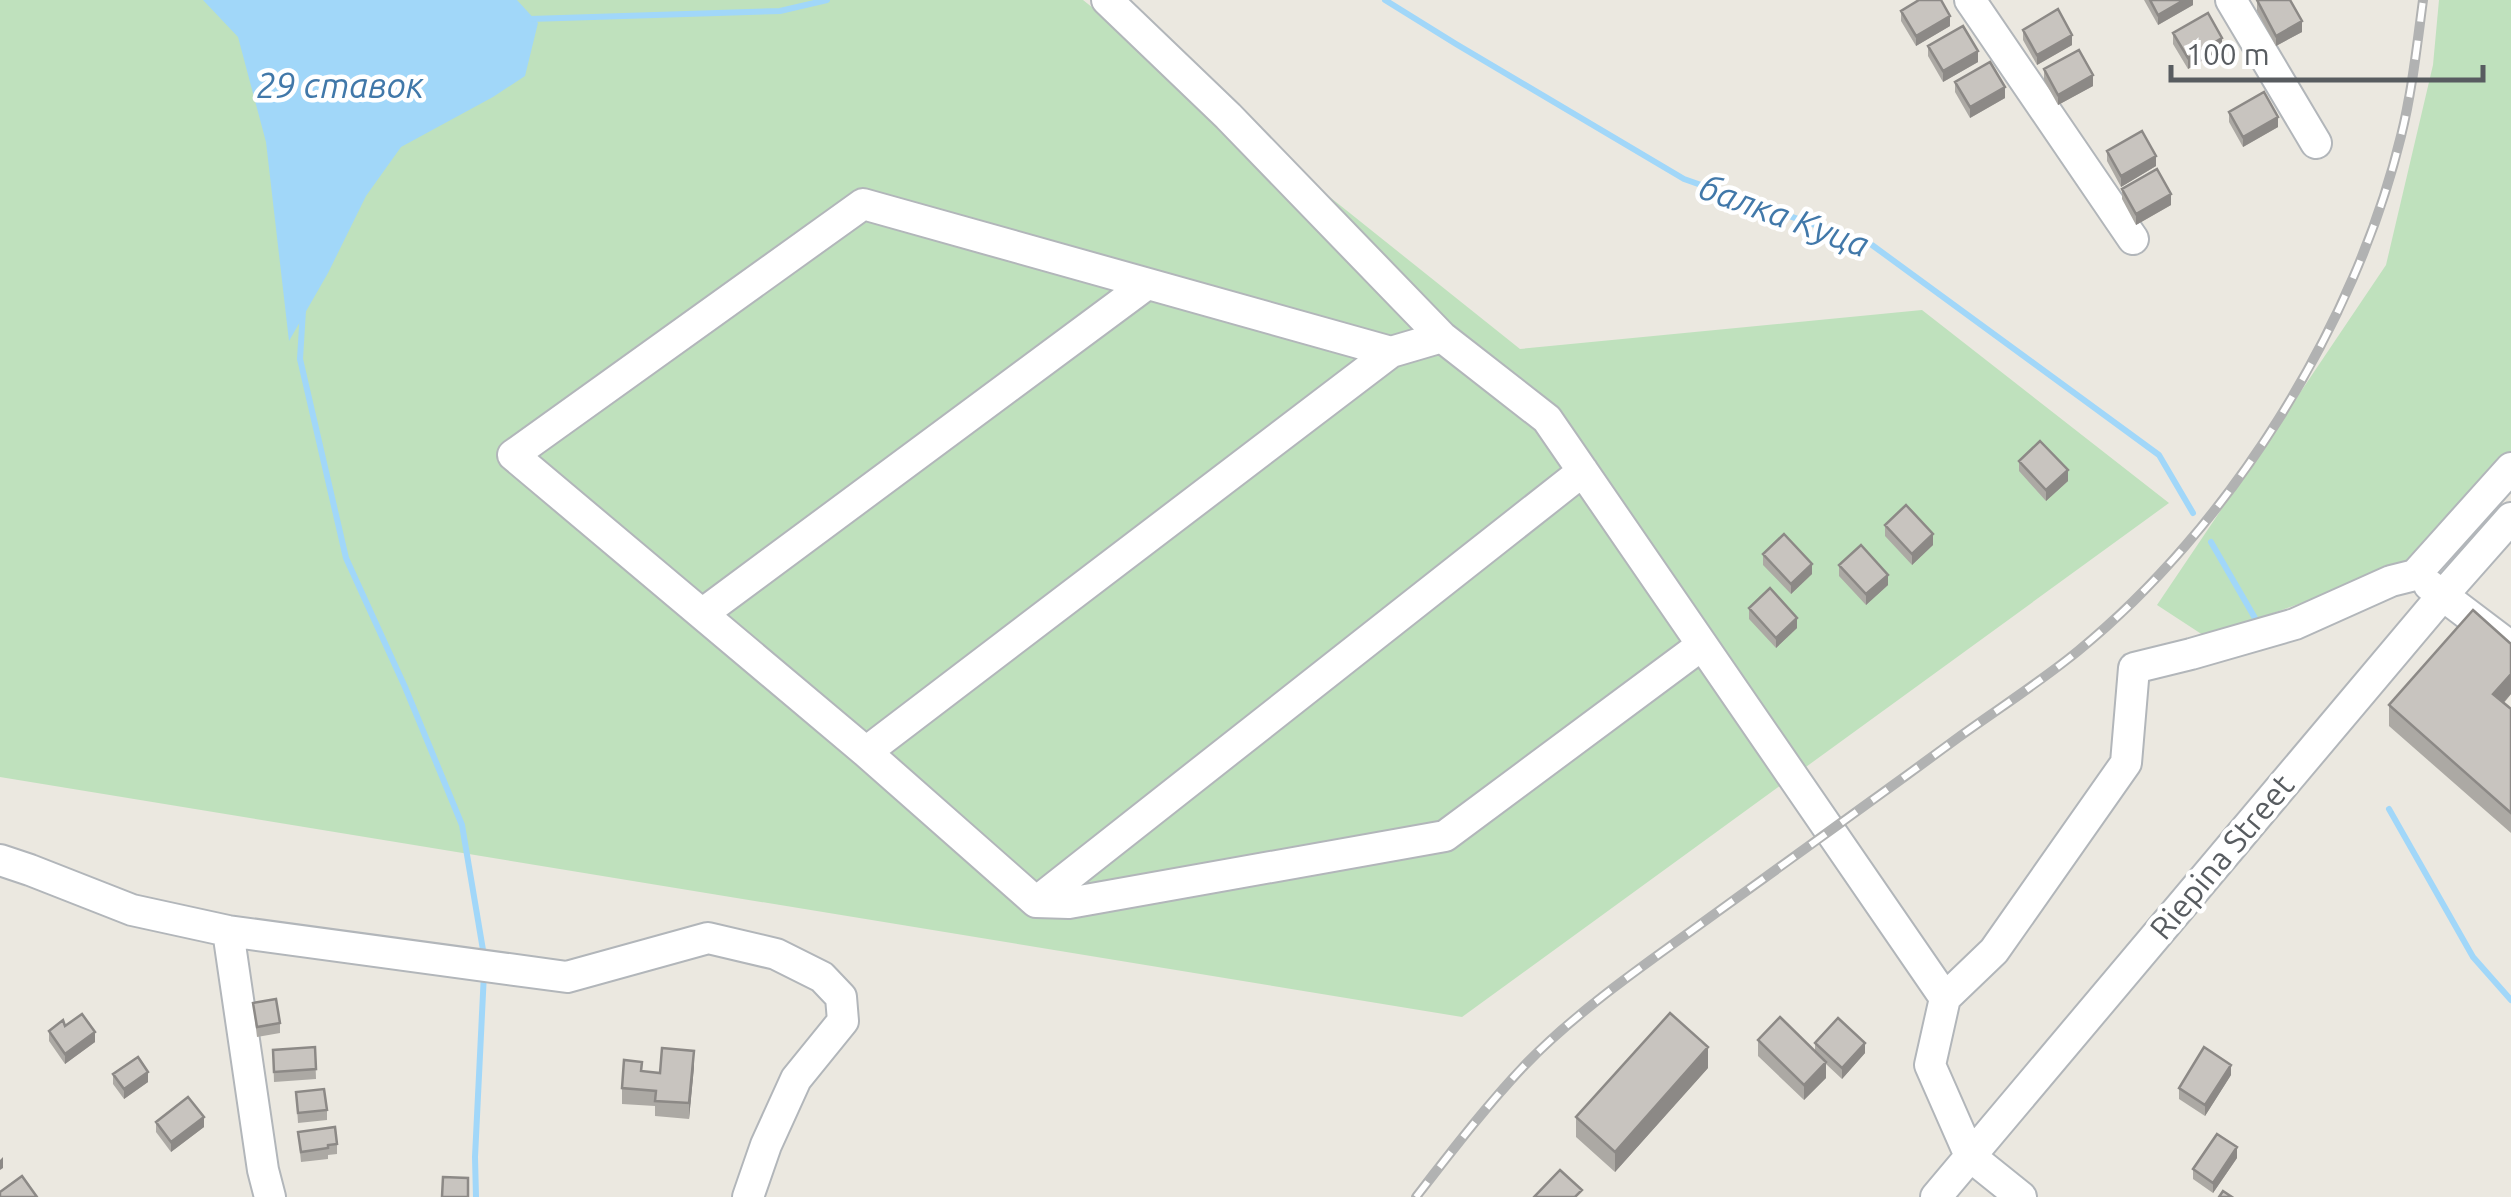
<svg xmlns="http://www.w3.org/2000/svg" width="2511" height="1197" font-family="Ubuntu,sans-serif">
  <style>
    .green { fill: #bfe1bd }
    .water { fill: #a1d7f9 }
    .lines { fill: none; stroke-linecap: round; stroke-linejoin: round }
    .stream { stroke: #a1d7f9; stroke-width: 6 }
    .minor-casing { stroke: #b2b6ba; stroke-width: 34 }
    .minor { stroke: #fff; stroke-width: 30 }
    .rail-casing { stroke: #b1b2b2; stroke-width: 10 }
    .rail { stroke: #fff; stroke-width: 6; stroke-dasharray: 19; stroke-linecap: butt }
    .wall { fill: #aca9a4 }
    .shaded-wall { fill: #8c8986 }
    .building { fill: #c8c4bf; stroke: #8c8986; stroke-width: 2.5 }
    .labels { text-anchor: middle; stroke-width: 9; stroke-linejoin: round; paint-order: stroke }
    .street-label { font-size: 32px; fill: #585c60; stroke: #fff }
    .water-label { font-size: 35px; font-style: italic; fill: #4178a9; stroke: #fff }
  </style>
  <rect width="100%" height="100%" fill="#ebe8e0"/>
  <!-- green -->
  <path class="green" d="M0 0H1083L1520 349 1922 310 2169 503 1462 1017 0 777Z
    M2439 0H2511V456L2427 558 2206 637 2157 605 2386 265 2433 65Z"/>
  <!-- water -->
  <path class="water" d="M203 0H517L538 23 525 76 493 97 401 147 366 196 328 273 289 341 266 142 238 37Z"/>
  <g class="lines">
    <!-- stream -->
    <path class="stream" d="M1385 0 1456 44 1684 179 1872 245 2159 455 2193 513
      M530 19 780 11 827 0
      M303 310 300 359 346 558 405 687 462 825 484 956
      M2211 542 2259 625
      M2389 809 2473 957 2511 1000
      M476 1197 475 1157 484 973"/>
    <defs>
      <path id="minor" d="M1107 0 1228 116 1442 337 1547 419 1945 998
        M1970 0 2133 239
        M2231 0 2316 143
        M1391 352 863 204 513 455 866 752 1391 352 1442 337
        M2429 585 2511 647
        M702 614 1147 284
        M866 752 1036 902 1069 903 1445 836 1702 645
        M0 860 30 870 132 910 228 931 567 977 708 938 776 954 822 977 841 997 843 1021 796 1079 766 1145 748 1197
        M1036 902 1583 471
        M228 931 263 1170 270 1197
        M1936 1197 2443 595 2511 518
        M2021 1197 1970 1156 1930 1065 1945 998 1994 951 2126 763 2134 668 2191 654 2295 624 2391 581 2415 575 2511 468"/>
    </defs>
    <!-- minor casing -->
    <use href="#minor" class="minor-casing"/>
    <!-- minor -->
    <use href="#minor" class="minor"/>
    <defs>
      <path id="rail" d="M1416 1197C1451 1152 1486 1106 1525 1065 1579 1009 1646 964 1709 918 1792 858 1876 798 1959 737 1998 709 2040 682 2078 651 2229 528 2355 326 2401 136 2412 92 2417 45 2423 0"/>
    </defs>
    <!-- rail casing -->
    <use href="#rail" class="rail-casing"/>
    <!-- rail -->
    <use href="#rail" class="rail"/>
  </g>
  <!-- wall -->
  <path class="wall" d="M2144 0H2193V5L2158 25Z
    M2257 0 2302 32 2276 46 2257 11Z
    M1901 11 1950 26 1916 46 1901 21Z
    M2023 30 2072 45 2037 65 2023 40Z
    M2173 33 2222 49 2188 69 2173 44Z
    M1928 46 1978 62 1943 82 1928 56Z
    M2044 69 2093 86 2058 105 2044 80Z
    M1955 82 2005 98 1970 118 1955 92Z
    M2229 112 2278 127 2243 147 2229 122Z
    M2107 151 2156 166 2121 187 2107 161Z
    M2122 189 2171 205 2136 225 2122 199Z
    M2019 461 2068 481 2046 501 2019 471Z
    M1885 525 1933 545 1912 565 1885 536Z
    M1763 554 1812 574 1791 594 1763 565Z
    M1839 565 1888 585 1866 605 1839 576Z
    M1749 608 1797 628 1776 648 1749 619Z
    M2511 644V694L2504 703 2511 709V833L2389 726V705Z
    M253 1003 280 1023V1033L257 1037Z
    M65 1026 95 1042 65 1064 49 1041V1031Z
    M1758 1040 1815 1051V1043L1865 1053 1842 1079 1826 1064V1078L1804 1100 1758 1056Z
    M315 1047 316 1079 274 1082 273 1050Z
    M694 1067 689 1119 655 1116V1106L622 1104V1088L642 1071 660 1073Z
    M1708 1068 1615 1172 1576 1137V1117Z
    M113 1074 148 1082 124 1099 113 1084Z
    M2231 1075 2205 1116 2179 1099V1088Z
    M296 1092 327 1110V1120L298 1123Z
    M156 1122 204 1127 171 1152 156 1132Z
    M298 1132 337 1144V1154L328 1155V1159L301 1162Z
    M2237 1158 2213 1193 2193 1179V1169Z"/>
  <!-- shaded-wall -->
  <path class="shaded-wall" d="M2184 0H2193V5L2158 25V15Z
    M1950 16V26L1916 46V36Z
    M2302 21V32L2276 46V36Z
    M2072 35V45L2037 65V55Z
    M2222 38V49L2188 69V58Z
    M1978 51V62L1943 82V71Z
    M2093 75V86L2058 105V95Z
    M2005 87V98L1970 118V107Z
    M2278 117V127L2243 147V137Z
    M2156 156V166L2121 187V176Z
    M2171 194V205L2136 225V214Z
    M2068 470V481L2046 501V490Z
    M1933 534V545L1912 565V554Z
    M1812 564V574L1791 594V584Z
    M1888 575V585L1866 605V594Z
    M1797 618V628L1776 648V638Z
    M2511 674V694L2493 714V694Z
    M95 1032V1042L65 1064V1054Z
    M1865 1043V1053L1842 1079V1068Z
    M1708 1047V1068L1615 1172V1152Z
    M694 1051V1067L689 1119V1103Z
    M1826 1062V1078L1804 1100V1085Z
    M2231 1065V1075L2205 1116V1105Z
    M148 1072V1082L124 1099V1089Z
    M204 1117V1127L171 1152V1142Z
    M2237 1147V1158L2213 1193V1183Z
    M3 1157V1168L0 1170V1160Z"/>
  <!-- building -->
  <path class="building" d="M1919 0H1941L1950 16 1916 36 1901 11Z
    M2150 0H2184L2158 15Z
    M2257 0H2290L2302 21 2276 36Z
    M2058 9 2072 35 2037 55 2023 30Z
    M2208 13 2222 38 2188 58 2173 33Z
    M1963 26 1978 51 1943 71 1928 46Z
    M2079 50 2093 75 2058 95 2044 69Z
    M1990 62 2005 87 1970 107 1955 82Z
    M2264 92 2278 117 2243 137 2229 112Z
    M2142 131 2156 156 2121 176 2107 151Z
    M2157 169 2171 194 2136 214 2122 189Z
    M2040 441 2068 470 2046 490 2019 461Z
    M1906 505 1933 534 1912 554 1885 525Z
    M1784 534 1812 564 1791 584 1763 554Z
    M1861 545 1888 575 1866 594 1839 565Z
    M1770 588 1797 618 1776 638 1749 608Z
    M2473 610 2511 644V674L2493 694 2511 709V813L2389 705Z
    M276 999 280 1023 257 1027 253 1003Z
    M1670 1013 1708 1047 1615 1152 1576 1117Z
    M82 1014 95 1032 65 1054 49 1031 63 1020 65 1026Z
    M1780 1017 1826 1062 1804 1085 1758 1040Z
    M1838 1018 1865 1043 1842 1068 1815 1043Z
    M315 1047 316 1069 274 1072 273 1050Z
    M2204 1047 2231 1065 2205 1105 2179 1088Z
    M662 1048 694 1051 689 1103 655 1101 656 1091 622 1088 624 1060 642 1062 641 1071 660 1073Z
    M138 1057 148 1072 124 1089 113 1074Z
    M324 1089 327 1110 298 1113 296 1092Z
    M188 1097 204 1117 171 1142 156 1122Z
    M335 1127 337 1144 328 1145V1148L301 1152 298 1132Z
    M2217 1134 2237 1147 2213 1183 2193 1169Z
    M1560 1170 1582 1190 1575 1197H1534Z
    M22 1176 37 1197H0V1192Z
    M443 1177 468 1178V1197H442Z
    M2223 1191 2232 1197H2219Z"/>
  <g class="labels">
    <!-- street labels -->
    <g class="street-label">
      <text transform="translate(2222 857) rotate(-50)" y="11">Riepina Street</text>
    </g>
    <!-- water labels -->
    <g class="water-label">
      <text x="340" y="98">29 ставок</text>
      <text transform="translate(1784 216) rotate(20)" y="12">балка Куца</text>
    </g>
  </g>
  <!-- scale -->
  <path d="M2171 65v15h312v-15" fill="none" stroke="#585c60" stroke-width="5"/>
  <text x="2186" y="65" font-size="30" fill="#585c60" stroke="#ffffff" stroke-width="8" paint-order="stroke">100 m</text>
</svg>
